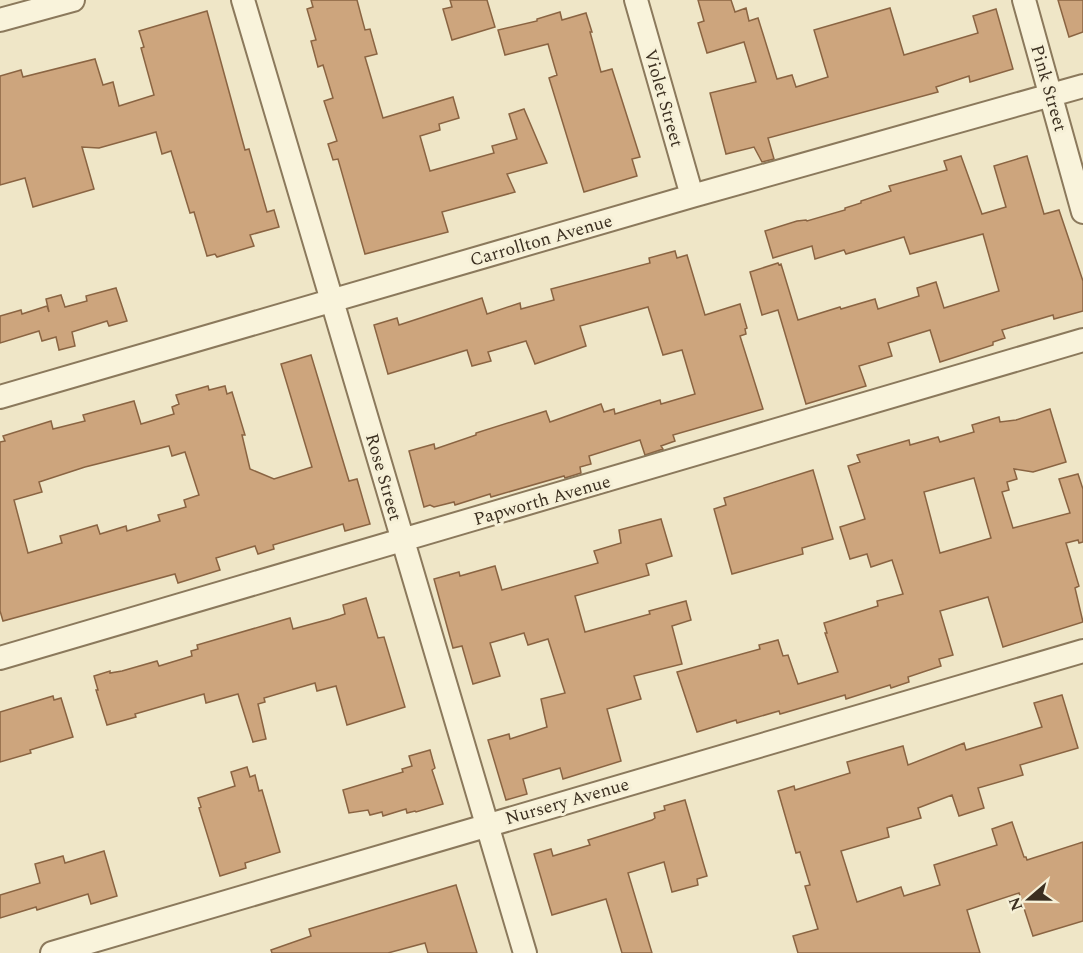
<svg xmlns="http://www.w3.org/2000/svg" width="1083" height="953" font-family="Spectral,serif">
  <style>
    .building { fill: #cda57d; stroke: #8a6442; stroke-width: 1.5; fill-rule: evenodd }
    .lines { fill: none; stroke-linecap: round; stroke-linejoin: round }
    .street-casing { stroke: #8b795c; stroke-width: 26 }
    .street { stroke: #f9f3db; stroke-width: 22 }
    .labels { text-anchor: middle; stroke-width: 6; stroke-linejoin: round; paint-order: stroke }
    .street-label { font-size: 18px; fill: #3b2f20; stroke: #f6f0d7 }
  </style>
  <rect width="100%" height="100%" fill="#efe6c7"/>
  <!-- building -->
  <path class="building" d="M311 0H357L365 30 370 29 377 54 365 57 383 118 453 97 459 118 439 124 440 130 420 136 430 171 494 153 492 146 517 139 509 114 524 109 547 163 507 174 515 192 442 212 448 232 365 254 338 159 333 160 328 144 337 141 324 101 333 98 323 65 318 67 311 41 316 40 307 9 313 7Z
    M450 0H487L495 27 452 40 443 9 452 7Z
    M698 0H731L735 12 746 8 749 21 758 18 777 79 792 75 796 87 828 77 814 30 890 8 904 55 978 33 973 16 996 9 1013 69 970 82 969 76 936 87 938 92 768 138 774 159 762 162 754 147 726 154 710 93 756 82 744 42 707 53 698 23 704 21Z
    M1058 0H1083V32L1069 37Z
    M207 11 245 150 249 149 267 212 274 210 279 227 250 235 254 246 217 257 215 254 207 256 194 212 190 213 171 151 162 154 156 132 99 148 82 147 94 189 33 207 25 178 0 185V76L21 70 23 77 95 59 103 85 113 82 119 106 154 95 141 48 144 47 139 31Z
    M560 12 562 20 586 13 592 32H590L601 72 612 69 640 157 632 159 637 176 584 192 549 78 557 75 548 44 505 55 498 30 537 21V19Z
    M961 156 982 214 1006 207 994 166 1027 156 1044 214 1059 210 1083 281V311L1054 319 1053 315 1002 330 1005 338 993 342V345L940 362 930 330 888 343 892 356 859 366 866 386 806 404 778 310 762 315 750 272 778 263 779 265 781 264 798 320 840 307 841 309 875 299 878 309 919 296 917 288 936 282 944 308 999 291 983 234 910 254 904 237 846 254 844 250 815 259 812 246 773 258 765 231 797 221 806 220 807 221 845 210V208L861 203V201L891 191 889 186 947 170 944 161Z
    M675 251 677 258 687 255 705 315 740 304 747 328 745 329 746 334 740 336 763 409 673 435 675 441 661 446 663 449 645 455 640 440 589 456 591 464 580 467 581 473 565 478 564 476 491 497 490 494 455 505 454 502 434 507 430 505 424 507 409 451 434 444 435 449 476 435V433L546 411 550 422 601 404 604 412 614 409 615 414 660 400 661 404 695 394 682 350 663 355 648 307 580 326 586 346 535 364 526 341 488 352 491 361 472 366 467 350 388 374 374 325 397 318 399 325 482 298 487 314 520 303 521 309 554 300 551 289 650 263 649 258Z
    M116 288 127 321 109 326 107 321 72 332 75 346 59 350 56 337 42 341 39 331 0 343V316L21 310 22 314 47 306 49 312 46 299 61 295 65 307 87 301 86 296Z
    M311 355 349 481 357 479 370 524 345 531 343 524 273 545 274 549 258 554 255 546 216 558 220 570 178 583 175 574 3 621 0 611V442L5 441 3 436 51 421 53 429 85 421 83 415 134 401 141 424 174 414 172 407 179 404 176 395 208 386 209 390 225 386 227 394 232 392 245 435H242L250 469 274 479 312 467 281 364ZM169 446 172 456 185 452 199 495 184 500 186 507 158 515 160 521 127 531 126 526 100 534 97 525 60 536 62 543 28 553 14 500 42 492 39 482 85 467Z
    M1050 409 1066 462 1033 472 1014 469 1017 479 1007 482 1009 490 1002 492 1013 528 1070 513 1059 479 1078 474 1083 489V542L1079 543 1078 540 1066 543 1079 586 1075 588 1083 622 1003 647 988 597 940 611 953 655 939 659 941 666 908 677 909 682 891 688 890 685 846 699 845 695 780 714 779 711 737 723 736 720 697 732 677 672 760 649 759 645 778 640 783 656 788 655 798 684 838 672 825 633H827L824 623 878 606 877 601 903 594 892 560 871 567 867 554 850 559 840 527 865 519 848 466 860 462 857 455 909 440 910 445 938 437 940 442 974 432 972 425 999 417 1000 422 1016 420ZM974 478 991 538 940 553 924 492Z
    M813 470 833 539 802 548 803 554 732 574 714 509 726 505 724 498Z
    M661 519 672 556 646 564 649 575 575 596 585 632 650 614 649 611 686 601 691 620 672 626 682 664 634 676 641 699 607 709 621 761 563 779 560 768 523 779 527 794 506 800 488 740 509 734 510 739 547 727 541 699 565 693 548 639 528 645 524 633 490 643 500 676 473 684 462 646 453 648 434 579 459 572 460 576 495 566 502 590 598 563 594 551 621 543 619 530Z
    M366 598 378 638 384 637 405 707 347 725 336 686 317 691 315 683 264 698 265 702 258 704 266 739 253 742 238 694 206 703 204 694 135 714 136 717 107 725 96 690H98L94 676 110 671V673L122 671 157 661 159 666 192 656 191 651 198 649 197 645 290 618 293 629 330 619 345 614 343 605Z
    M1062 695 1078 748 1020 765 1023 775 978 788 984 808 959 816 952 795 918 808 921 818 887 828 889 837 841 851 857 902 901 887 904 896 940 885 934 865 997 845 992 829 1012 822 1024 857H1026L1027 860 1083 842V921L1033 936 1019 893 967 910 980 953H798L793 936 818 929 805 886 810 885 800 852 796 853 778 791 794 786 795 790 850 773 847 762 903 746 908 765 964 743 966 750 1042 727 1034 703Z
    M53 696 54 700 61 698 73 737 30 750 31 753 0 762V712Z
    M430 750 435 768 432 770 443 804 416 812 415 811 407 813 406 809 383 816 382 812 370 815 368 810 349 813 343 790 403 772 402 769 412 766 409 756Z
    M247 767 250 777 255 775 259 791 262 790 280 852 245 863 246 868 220 876 199 808 201 807 198 798 235 786 231 772Z
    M685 800 707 876 697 879 698 885 672 892 664 862 628 873 652 953H622L606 899 552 915 534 854 551 849 553 856 590 845 588 840 652 820 655 818 654 813 665 810 664 806Z
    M104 851 117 896 91 904 88 894 37 910 36 907 0 918V895L40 883 35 864 63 856 65 863Z
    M456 885 477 953H428L425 943 388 953H272L271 950 311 936 309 929Z"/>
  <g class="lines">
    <defs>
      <path id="street" d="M243 0 525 953
        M636 0 692 196
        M1024 0 1083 212
        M0 20 73 0
        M0 397 692 196 1083 86
        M0 658 1083 340
        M52 953 1083 651"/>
    </defs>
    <!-- street casing -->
    <use href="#street" class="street-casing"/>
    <!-- street -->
    <use href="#street" class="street"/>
  </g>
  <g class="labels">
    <!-- street labels -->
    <g class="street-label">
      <text transform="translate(1049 88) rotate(74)" y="6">Pink Street</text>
      <text transform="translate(664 98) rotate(74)" y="6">Violet Street</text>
      <text transform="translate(541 240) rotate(-16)" y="6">Carrollton Avenue</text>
      <text transform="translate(384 477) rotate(74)" y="6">Rose Street</text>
      <text transform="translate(542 500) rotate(-16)" y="6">Papworth Avenue</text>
      <text transform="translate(567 801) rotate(-16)" y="6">Nursery Avenue</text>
    </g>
  </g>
  <!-- north arrow -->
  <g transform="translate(1029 899) rotate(250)" stroke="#f6f0d7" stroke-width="4.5" paint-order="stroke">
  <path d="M0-4.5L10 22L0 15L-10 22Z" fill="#3b2f20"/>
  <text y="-9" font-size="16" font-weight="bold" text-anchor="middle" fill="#3b2f20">N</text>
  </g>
</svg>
